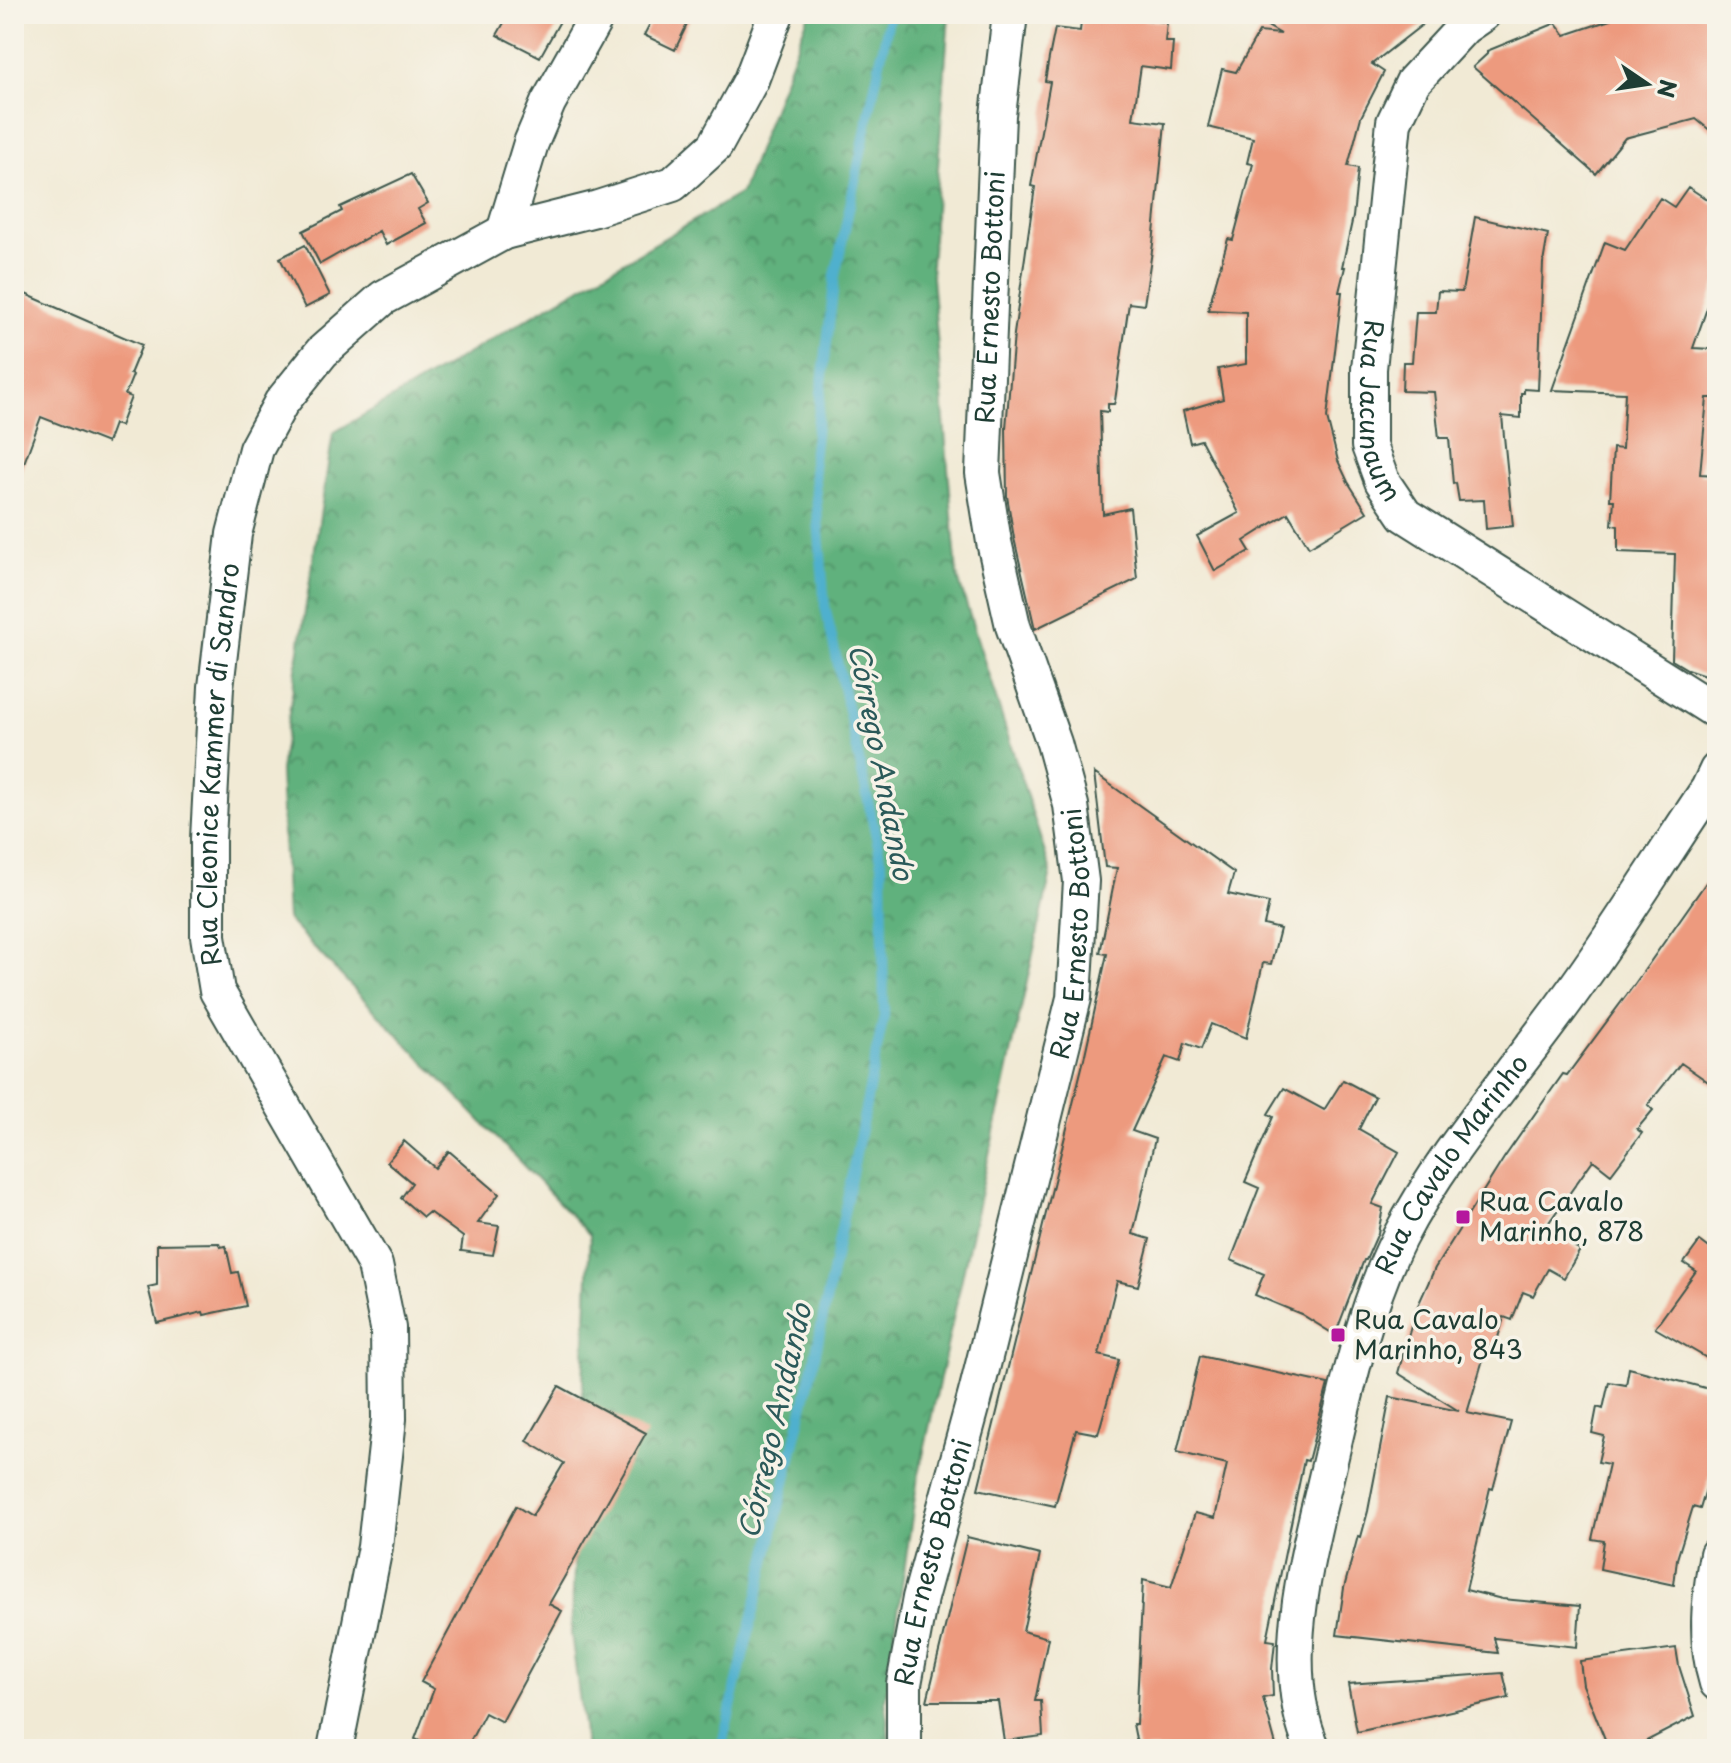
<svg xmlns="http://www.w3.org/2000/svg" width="1731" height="1763" font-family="'Playpen Sans',sans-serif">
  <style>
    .forest { fill: url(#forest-crowns); stroke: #407758; stroke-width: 2 }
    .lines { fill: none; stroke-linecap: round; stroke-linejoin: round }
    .stream { stroke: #4fb0ce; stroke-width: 10 }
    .building { fill: #ed9a7e }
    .minor-casing { stroke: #3e574c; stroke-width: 38 }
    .minor { stroke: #fff; stroke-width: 34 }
    .poi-dot { fill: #b5179e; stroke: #f7f3e8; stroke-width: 3 }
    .labels { text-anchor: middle; stroke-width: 7; stroke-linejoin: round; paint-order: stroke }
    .street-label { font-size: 26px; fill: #1f3d34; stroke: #f7f3e8 }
    .poi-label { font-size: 26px; fill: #1f3d34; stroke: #f7f3e8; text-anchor: start }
    .water-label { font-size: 28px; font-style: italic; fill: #2b5a5a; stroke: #f7f3e8 }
  </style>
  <defs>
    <pattern id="forest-crowns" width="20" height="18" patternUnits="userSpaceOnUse" patternTransform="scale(2)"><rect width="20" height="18" fill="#61b17d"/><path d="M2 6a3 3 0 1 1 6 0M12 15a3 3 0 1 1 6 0" fill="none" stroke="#4f9167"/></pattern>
  </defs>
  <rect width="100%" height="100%" fill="#f7f3e8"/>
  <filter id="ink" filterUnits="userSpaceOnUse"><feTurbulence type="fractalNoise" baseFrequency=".0125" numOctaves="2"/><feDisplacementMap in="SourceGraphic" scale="16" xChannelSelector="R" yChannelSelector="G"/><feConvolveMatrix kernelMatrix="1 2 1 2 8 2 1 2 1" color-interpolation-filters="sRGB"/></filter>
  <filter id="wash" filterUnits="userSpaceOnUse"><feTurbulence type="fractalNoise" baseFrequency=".006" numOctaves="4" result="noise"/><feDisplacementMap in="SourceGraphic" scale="32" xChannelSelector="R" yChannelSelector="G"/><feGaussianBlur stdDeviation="1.8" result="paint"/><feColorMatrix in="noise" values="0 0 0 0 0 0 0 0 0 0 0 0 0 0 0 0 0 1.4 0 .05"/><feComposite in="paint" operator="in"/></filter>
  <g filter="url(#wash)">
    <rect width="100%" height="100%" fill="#f1ead5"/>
    <!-- forest -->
    <path class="forest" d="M809 14H949L931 265 957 575 1051 872 917 1483 885 1700 890 1749H586L571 1633 590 1235 287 919 280 771 333 433 741 193Z"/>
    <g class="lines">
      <!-- stream -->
      <path class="stream" d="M724 1749 723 1740 814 1362 884 1015 882 864 825 606 813 459 835 276 890 14"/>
    </g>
    <g id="blocks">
      <!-- building -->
      <path class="building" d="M509 14H564L540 57 497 35Z
        M655 14H692L675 50 644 35Z
        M1082 14 1167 22 1165 42H1173L1171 70 1141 66 1133 119 1165 123 1153 244 1144 305 1129 303 1115 401 1114 404H1108V412L1100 411 1103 514 1130 508 1137 579 1035 629 1014 538 1007 496 1006 428 1014 334 1035 187 1031 186 1050 82 1045 81 1049 58 1055 28 1080 31Z
        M1247 14H1436L1372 64 1384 72 1361 117 1348 166 1358 168 1353 217 1342 267H1345L1339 292H1342L1327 418 1338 461 1348 482 1367 512 1309 547 1288 513 1244 541 1250 551 1215 571 1197 536 1239 513 1201 440 1190 443 1183 411 1223 399 1218 369 1246 364V312L1208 310 1228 239 1233 240 1253 164 1247 163 1253 138 1208 127 1222 69 1236 72 1259 32 1281 34Z
        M1608 14H1717V136L1696 119 1625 138 1596 174 1473 67 1487 54V51L1556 23 1565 35 1610 20Z
        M411 174 428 203 418 209 426 223 386 245 379 231 320 264 303 231 342 211 340 207Z
        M1688 187 1717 206V280L1693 348 1711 349 1712 352H1717V398H1707L1700 474 1717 475V679L1687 669 1672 660 1675 554 1618 552V526L1612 525 1614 500H1610L1613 448 1622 449 1625 393 1552 390 1605 242 1625 250 1660 198 1674 207Z
        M1475 217 1548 234 1543 263 1538 390 1524 389V393H1521V418L1502 416 1513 526 1486 529 1484 500 1459 501 1456 483 1453 484 1449 438H1439L1434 392 1402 391 1403 362H1412L1416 312H1436L1438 291 1462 292Z
        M305 245 330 295 305 308 280 258Z
        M14 289 142 345 130 374 133 375 125 395 131 397 120 426 114 424 107 443 41 417 17 482H14Z
        M1094 773 1234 873 1228 894 1269 903 1264 925 1280 929 1271 964 1263 963 1246 1038 1211 1024 1201 1049 1185 1043 1180 1062 1166 1057 1132 1131 1155 1139 1133 1234 1150 1239 1138 1286 1117 1281 1099 1355 1119 1360 1098 1434 1076 1430 1055 1506 978 1489 1084 1059 1107 954 1100 953 1117 868 1105 867Z
        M1717 867V1088L1681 1063 1648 1105 1653 1110 1637 1129 1642 1133 1611 1174 1593 1160 1545 1228 1580 1250 1564 1278 1548 1269 1533 1296 1523 1292 1512 1320 1504 1317 1495 1348 1487 1346 1467 1413 1511 1422 1493 1489 1490 1488 1466 1590 1502 1599 1580 1606 1577 1647 1494 1638 1498 1653 1337 1635 1344 1588 1358 1536 1361 1537 1368 1511 1390 1397 1459 1411 1398 1373 1415 1312 1435 1268 1504 1158 1548 1095 1563 1074 1567 1075 1634 985Z
        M1343 1080 1375 1097 1359 1129 1399 1152 1372 1204 1383 1208 1378 1233 1366 1260H1364L1335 1335 1301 1314 1255 1295 1264 1274 1231 1260 1259 1188 1245 1182 1273 1117 1268 1114 1284 1088 1324 1110Z
        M404 1141 435 1168 449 1151 499 1194 478 1223 499 1226 493 1255 461 1251 463 1237 429 1212 423 1217 401 1198 412 1183 387 1162Z
        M1700 1241 1712 1250 1717 1243V1364L1655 1328 1696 1271 1684 1263Z
        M219 1243 220 1247 226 1246 232 1273 238 1272 246 1306 204 1315 203 1312 157 1323 148 1287 157 1285V1244Z
        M1200 1356 1328 1384 1308 1461 1304 1460 1267 1640 1275 1641 1272 1669 1273 1696 1263 1698 1277 1749H1138L1133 1724H1136L1143 1580 1171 1587 1195 1513 1215 1518 1227 1464 1177 1452Z
        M1629 1368 1717 1391V1452L1700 1509 1693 1507 1677 1559 1674 1585 1600 1569 1604 1541 1592 1539 1609 1464 1598 1462 1604 1436 1592 1433 1597 1407 1603 1409 1609 1382 1626 1385Z
        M559 1386 646 1433 549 1604 562 1611 502 1722 485 1713 466 1749H437L415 1739 434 1689 421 1682 516 1506 532 1516 564 1463 527 1441Z
        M967 1537 1040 1555 1023 1631 1048 1638 1035 1701H1041L1043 1736 1004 1741 998 1701H927Z
        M1676 1648 1679 1666 1695 1716 1631 1749H1609L1583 1685 1580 1661Z
        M1503 1673 1509 1698 1357 1732 1348 1684Z"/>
    </g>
  </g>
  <g filter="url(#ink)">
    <use href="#blocks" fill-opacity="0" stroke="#3e574c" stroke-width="2"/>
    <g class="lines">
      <defs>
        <g id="minor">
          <path id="s1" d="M1483 14 1464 27 1413 82 1394 122 1369 369V446L1382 481 1405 515 1717 712"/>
          <path d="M504 232 531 143 548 103 598 14"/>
          <path d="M1717 1554C1709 1598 1704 1640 1717 1683"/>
          <path id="s2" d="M335 1749 375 1547 389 1419 388 1328 375 1265 217 991 208 936V839L216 687 234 534 256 449 281 403 322 352 383 298 504 232 595 209 673 184 715 146 751 80 776 14"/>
          <path id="s3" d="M904 1749V1684L920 1598 976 1393 1074 998 1081 881 1071 805 1054 743 1013 626 994 542 983 473 998 115 1010 14"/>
          <path id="s4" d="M1313 1749C1280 1677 1301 1585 1318 1511 1340 1423 1358 1319 1399 1238 1438 1162 1493 1098 1544 1030 1603 953 1654 869 1708 789L1717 770"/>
        </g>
      </defs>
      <!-- minor casing -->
      <use href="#minor" class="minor-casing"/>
      <!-- minor -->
      <use href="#minor" class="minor"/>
    </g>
  </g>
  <!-- markers -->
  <g class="poi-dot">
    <rect x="1455" y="1209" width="16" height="16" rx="4"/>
    <rect x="1330" y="1327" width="16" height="16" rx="4"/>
  </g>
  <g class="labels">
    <!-- street labels -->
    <g class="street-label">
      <text dy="9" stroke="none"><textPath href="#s3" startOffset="1486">Rua Ernesto Bottoni</textPath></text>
      <text dy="9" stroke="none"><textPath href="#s1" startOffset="434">Rua Jacunaum</textPath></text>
      <text dy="9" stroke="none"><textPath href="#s2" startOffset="1034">Rua Cleonice Kammer di Sandro</textPath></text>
      <text dy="9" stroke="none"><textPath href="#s3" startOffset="836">Rua Ernesto Bottoni</textPath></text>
      <text dy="9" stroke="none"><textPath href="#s4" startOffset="618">Rua Cavalo Marinho</textPath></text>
      <text dy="9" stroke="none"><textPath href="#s3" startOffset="190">Rua Ernesto Bottoni</textPath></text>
    </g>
    <!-- poi labels -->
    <g class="poi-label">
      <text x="1479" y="1211">Rua Cavalo<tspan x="1479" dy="30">Marinho, 878</tspan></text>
      <text x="1354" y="1329">Rua Cavalo<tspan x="1354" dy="30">Marinho, 843</tspan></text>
    </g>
    <!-- water labels -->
    <g class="water-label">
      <text transform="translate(881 762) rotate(79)" y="10">Córrego Andando</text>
      <text transform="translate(775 1421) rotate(-77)" y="10">Córrego Andando</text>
    </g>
  </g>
  <!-- margin -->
  <rect width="1731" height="1763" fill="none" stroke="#f7f3e8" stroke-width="48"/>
  <!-- north arrow -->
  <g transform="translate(1647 84) rotate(103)" stroke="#f7f3e8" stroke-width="6" paint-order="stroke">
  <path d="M0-6L14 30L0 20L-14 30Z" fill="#1f3d34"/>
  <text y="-12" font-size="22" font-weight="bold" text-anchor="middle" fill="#1f3d34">N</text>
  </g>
</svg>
